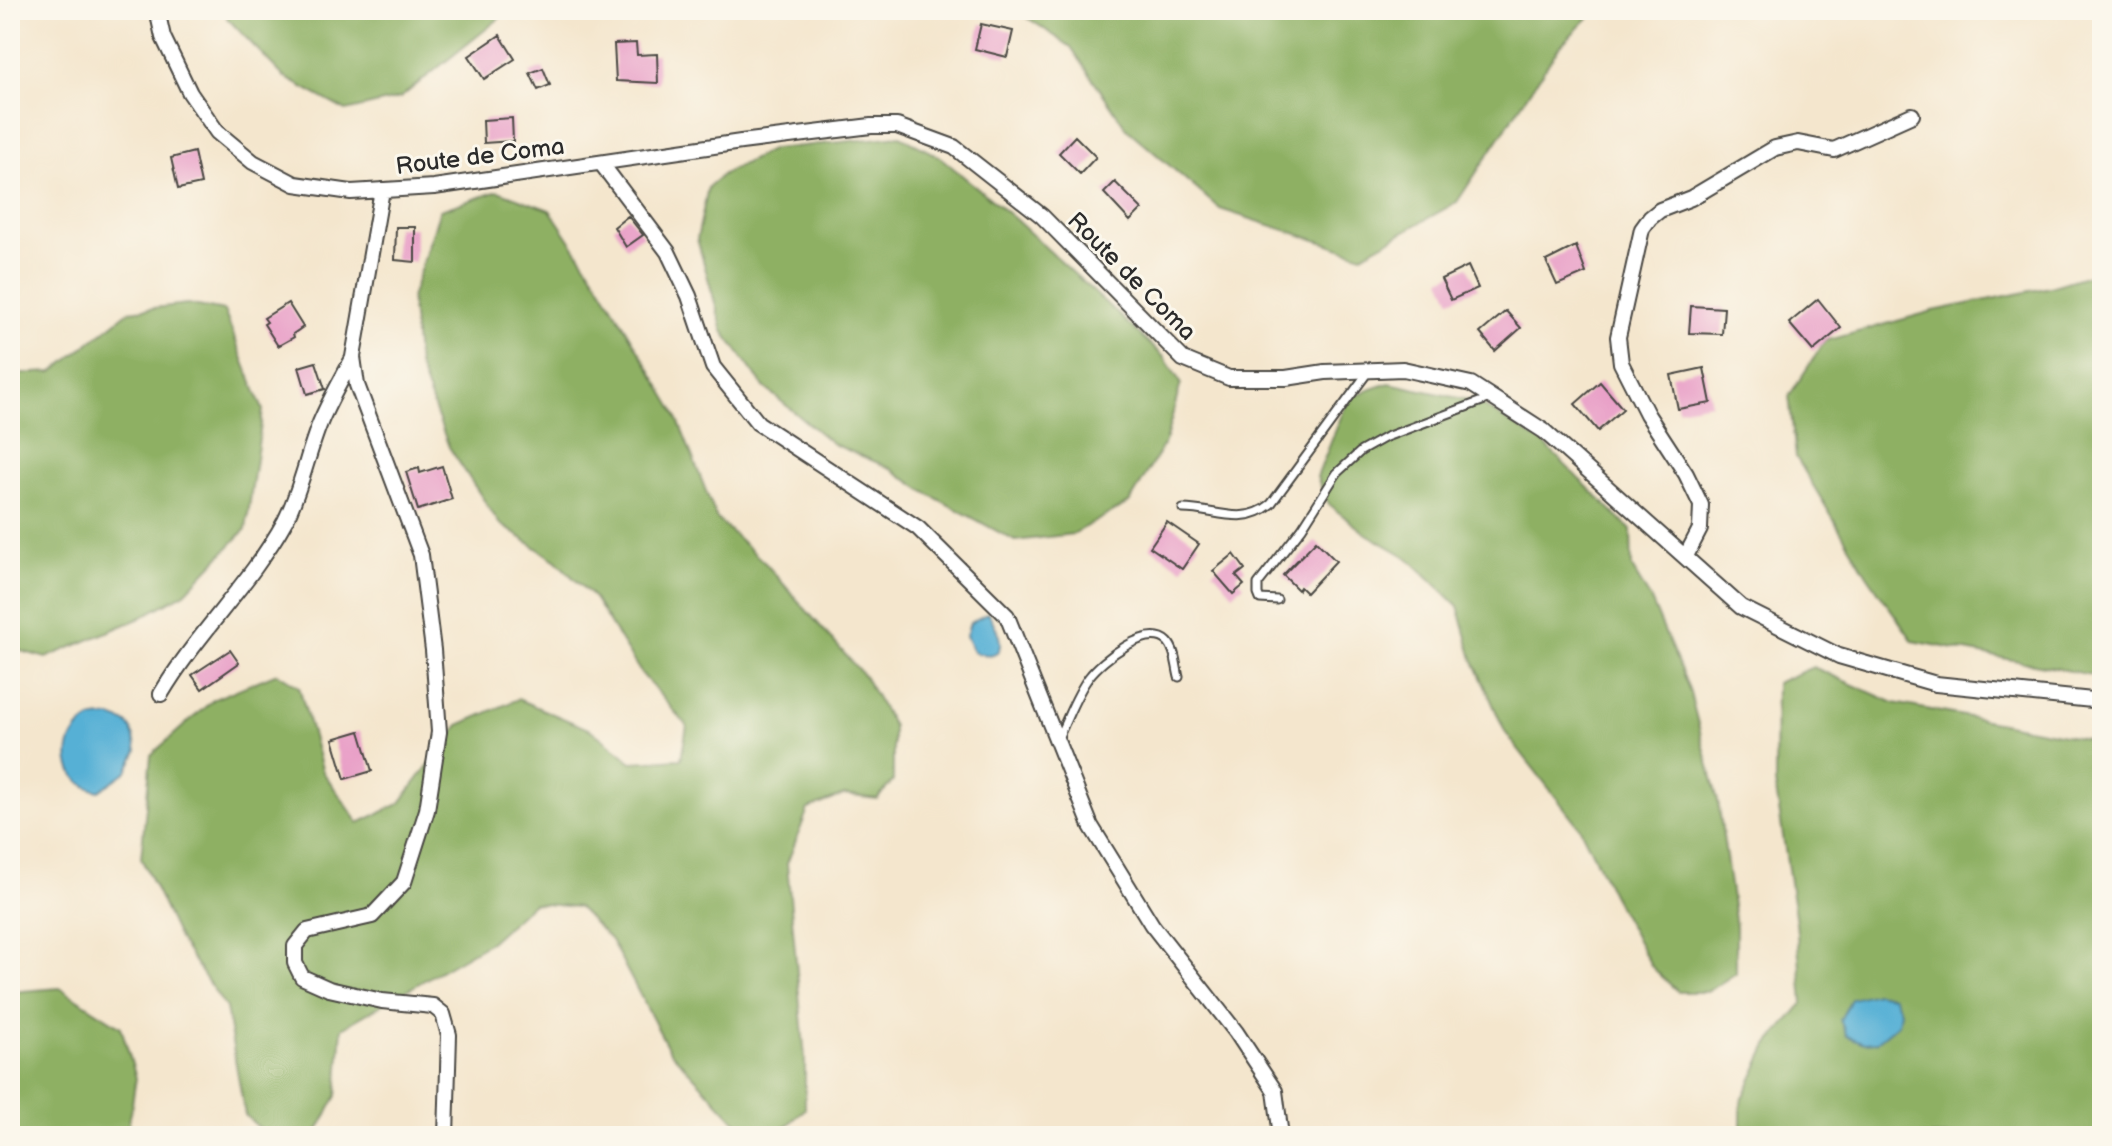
<svg xmlns="http://www.w3.org/2000/svg" width="2112" height="1146" font-family="'Balsamiq Sans',sans-serif">
  <style>
    .forest { fill: #8eb064; stroke: #5c6e48; stroke-width: 2 }
    .water { fill: #57b0d5; stroke: #416e80; stroke-width: 2 }
    .building { fill: #e9a1c8 }
    .lines { fill: none; stroke-linecap: round; stroke-linejoin: round }
    .lane-casing { stroke: #494743; stroke-width: 11 }
    .street-casing { stroke: #494743; stroke-width: 18 }
    .lane { stroke: #fff; stroke-width: 7 }
    .street { stroke: #fff; stroke-width: 14 }
    .labels { text-anchor: middle; stroke-width: 6; stroke-linejoin: round; paint-order: stroke }
    .street-label { font-size: 24px; fill: #2b2b2b; stroke: #fbf7ec }
  </style>
  <rect width="100%" height="100%" fill="#fbf7ec"/>
  <filter id="ink" filterUnits="userSpaceOnUse"><feTurbulence type="fractalNoise" baseFrequency=".0125" numOctaves="2"/><feDisplacementMap in="SourceGraphic" scale="16" xChannelSelector="R" yChannelSelector="G"/><feConvolveMatrix kernelMatrix="1 2 1 2 8 2 1 2 1" color-interpolation-filters="sRGB"/></filter>
  <filter id="wash" filterUnits="userSpaceOnUse"><feTurbulence type="fractalNoise" baseFrequency=".006" numOctaves="4" result="noise"/><feDisplacementMap in="SourceGraphic" scale="32" xChannelSelector="R" yChannelSelector="G"/><feGaussianBlur stdDeviation="1.8" result="paint"/><feColorMatrix in="noise" values="0 0 0 0 0 0 0 0 0 0 0 0 0 0 0 0 0 1.4 0 .05"/><feComposite in="paint" operator="in"/></filter>
  <g filter="url(#wash)">
    <rect width="100%" height="100%" fill="#f4e6cd"/>
    <!-- forest -->
    <path class="forest" d="M226 10H503L500 18 400 98 346 111 284 77 227 18Z
      M1016 10H1596L1559 47 1457 202 1362 255 1220 209 1127 129 1071 47Z
      M900 136 940 157 1015 219 1164 357 1181 383 1165 442 1130 502 1073 534 1015 541 925 492 890 468 833 444 764 387 723 331 697 239 708 187 723 174 773 149Z
      M498 191 550 210 598 282 674 410 717 519 766 564 864 676 893 726V781L877 799 844 795 808 809 787 864 805 1058V1109L779 1133 743 1129 669 1050 611 940 578 907 533 903 490 942 342 1028 337 1096 315 1136H268L245 1115 226 1008 180 941 141 858 151 755 214 699 277 673 299 687 323 772 359 823 399 804 459 725 518 699 591 730 632 762 681 759 687 726 641 673 594 598 556 561 499 523 449 447 418 365 411 298 440 210Z
      M2102 271V677L1913 641 1867 575 1796 457 1789 396 1825 341 1933 311 2050 287Z
      M187 304 224 311 263 410 246 529 185 593 138 619 46 658 10 648V369L14 374 53 372 129 311Z
      M1389 383 1477 402 1544 444 1631 530 1632 568 1651 600 1689 689 1718 801 1736 927V973L1707 992H1678L1652 967 1619 908 1580 828 1505 732 1473 659 1458 606 1408 558 1365 533 1328 504 1317 477 1349 397Z
      M1813 667 1894 703 2102 742V1136H1741V1102L1768 1045 1803 1003 1796 922 1775 783 1776 683Z
      M60 988 121 1027 136 1078 127 1136H10V992Z"/>
    <!-- water -->
    <path class="water" d="M988 613C1001 634 1012 664 973 652L966 636 970 623Z
      M111 717 127 723 132 730 137 751 127 771 99 791C60 783 59 736 91 719 96 717 105 717 111 717Z
      M1876 993 1893 996 1900 1011 1898 1024 1876 1042 1864 1043 1847 1036 1840 1020 1851 999Z"/>
    <g id="blocks">
      <!-- building -->
      <path class="building" d="M981 24 1013 31 1007 57 975 49Z
        M500 35 515 59 484 79 469 56Z
        M636 43 637 55 657 54 658 83 616 81 614 44Z
        M543 68 550 85 538 90 530 73Z
        M512 118 513 141 484 143 483 120Z
        M1075 136 1096 157 1080 174 1059 153Z
        M194 152 201 184 178 189 171 158Z
        M1115 182 1142 209 1130 221 1104 193Z
        M628 216 643 235 626 247 614 227Z
        M396 227H415V262L395 260Z
        M1576 246 1586 273 1557 285 1546 261Z
        M1468 266 1478 288 1451 300 1441 279Z
        M1818 299 1841 328 1813 351 1789 323Z
        M288 303 303 327 293 334 294 337 278 346 264 324 267 322 264 318Z
        M1691 306 1724 308 1722 334 1689 333Z
        M1506 311 1521 328 1495 351 1480 333Z
        M316 362 325 389 307 394 299 367Z
        M1704 368 1711 403 1678 409 1671 375Z
        M1600 382 1623 409 1598 431 1575 404Z
        M442 466 452 499 418 510 406 472 419 468 420 473Z
        M1167 522 1199 544 1182 569 1150 547Z
        M1316 541 1336 561 1306 593 1300 587 1298 590 1283 575Z
        M1234 554 1245 569 1236 576 1244 585 1233 594 1213 571Z
        M230 650 239 663 202 689 192 675Z
        M360 731 372 771 345 779 333 739Z"/>
    </g>
  </g>
  <g filter="url(#ink)">
    <use href="#blocks" fill-opacity="0" stroke="#494743" stroke-width="2"/>
    <g class="lines">
      <defs>
        <path id="lane" d="M1183 509C1215 509 1243 527 1271 504L1368 372
          M1277 600 1260 599 1258 594V584L1302 528 1337 473 1361 451 1386 437 1490 398
          M1058 738C1068 718 1076 694 1089 677 1102 660 1148 623 1168 642 1176 651 1176 666 1179 677"/>
        <path id="street" d="M157 10 163 37 190 93 217 132 253 162 295 184 351 192 434 187 741 142 871 126H897L954 147 1042 216 1183 359 1229 378H1286L1325 372 1403 369 1471 384 1544 431 1741 607 1839 656 1936 684 2102 701
          M601 163 668 252 689 296 713 367 758 423 918 528 1007 616 1091 826 1152 925 1236 1032 1275 1091 1281 1136
          M382 190 353 357 357 385 421 555 433 650 439 732 427 810 404 882 372 916 307 931 295 946V963L302 977 329 989 382 1001 433 1006 443 1014 449 1035 446 1136
          M1686 556 1700 529 1701 505 1686 474 1647 414 1621 363 1618 337 1642 229 1650 218 1660 210 1691 198 1775 148 1798 143 1834 150 1912 115
          M161 694C197 633 251 583 285 521 301 490 307 455 320 423 329 401 342 379 353 358"/>
      </defs>
      <!-- lane casing -->
      <use href="#lane" class="lane-casing"/>
      <!-- street casing -->
      <use href="#street" class="street-casing"/>
      <!-- lane -->
      <use href="#lane" class="lane"/>
      <!-- street -->
      <use href="#street" class="street"/>
    </g>
  </g>
  <g class="labels">
    <!-- street labels -->
    <g class="street-label">
      <text transform="translate(480 156) rotate(-7)" y="8">Route de Coma</text>
      <text transform="translate(1132 276) rotate(45)" y="8">Route de Coma</text>
    </g>
  </g>
  <!-- margin -->
  <rect width="2112" height="1146" fill="none" stroke="#fbf7ec" stroke-width="40"/>
</svg>
